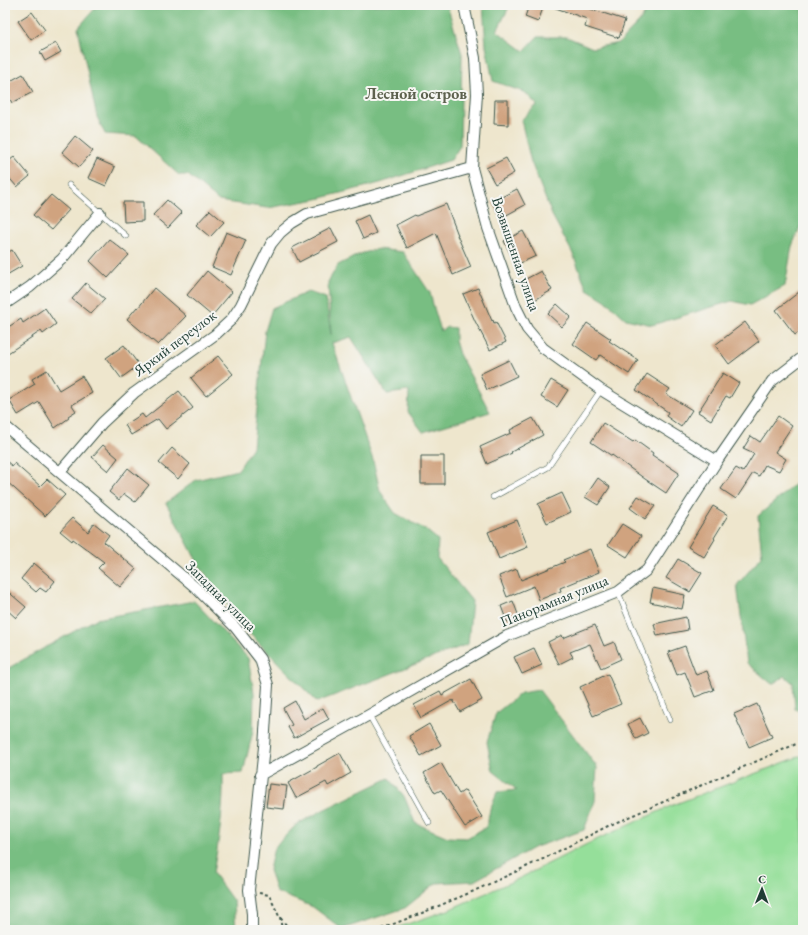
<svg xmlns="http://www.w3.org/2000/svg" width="808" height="935" font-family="'EB Garamond',serif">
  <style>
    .green { fill: #95df9a; stroke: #5a8e67 }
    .forest { fill: #78be82; stroke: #4c7e5b }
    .building { fill: #d0a37f }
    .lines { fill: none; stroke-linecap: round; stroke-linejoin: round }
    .lane-casing { stroke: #3e564b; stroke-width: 6 }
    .street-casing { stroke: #3e564b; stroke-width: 12 }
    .path { stroke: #3e564b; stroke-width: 2; stroke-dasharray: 3 3; stroke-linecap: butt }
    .lane { stroke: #fff; stroke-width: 5 }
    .street { stroke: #fff; stroke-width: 10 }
    .labels { text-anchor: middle; stroke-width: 4; stroke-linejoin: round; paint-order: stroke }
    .street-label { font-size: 15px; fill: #1f3d34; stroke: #f6f6f2 }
    .neighbourhood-label { font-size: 16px; font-weight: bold; fill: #5d614e; stroke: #f6f6f2 }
  </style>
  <rect width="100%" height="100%" fill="#f6f6f2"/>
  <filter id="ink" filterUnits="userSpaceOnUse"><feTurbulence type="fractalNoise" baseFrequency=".025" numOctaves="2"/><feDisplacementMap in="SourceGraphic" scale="8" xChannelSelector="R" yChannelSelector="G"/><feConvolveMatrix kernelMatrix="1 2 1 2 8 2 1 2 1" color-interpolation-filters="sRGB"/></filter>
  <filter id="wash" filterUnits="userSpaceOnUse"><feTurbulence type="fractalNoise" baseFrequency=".012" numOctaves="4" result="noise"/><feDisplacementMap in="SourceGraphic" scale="16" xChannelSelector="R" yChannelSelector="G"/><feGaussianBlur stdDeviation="0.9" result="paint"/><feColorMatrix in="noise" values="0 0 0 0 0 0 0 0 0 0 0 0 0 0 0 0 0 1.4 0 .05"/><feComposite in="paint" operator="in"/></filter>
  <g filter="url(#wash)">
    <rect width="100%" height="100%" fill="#eee6cd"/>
    <!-- green -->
    <path class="green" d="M801 756 803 757V930H390L448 910 520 878 587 844 673 805Z"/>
    <!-- forest -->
    <path class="forest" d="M98 5H447L462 54 460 146 451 160 380 183 317 199 268 208 219 201 188 175H179L136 136 105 134 97 117 78 28Z
      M483 5H510L497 31 524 51 537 37H567L593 48 619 43 640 21 648 8 643 5H803V220L792 246 785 286 750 305 732 301 652 325 626 319 605 300 587 289 572 252 552 215 531 162 521 120 537 105 526 93 493 81 486 46Z
      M378 249 403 252 430 293 434 308 441 331 447 327 455 328V341L459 354 490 412 423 432 408 412 409 391 387 394 351 337 332 343 373 460 380 491 395 513 426 530 438 540 437 558 472 601 468 644 317 702 246 630 199 565 166 503 196 480 238 470 253 447 265 331 272 308 308 292 326 298 331 335 328 282 338 265 360 254Z
      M803 475V713L795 709 793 683 785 676 772 684 747 663 737 585 762 556 758 516 796 483Z
      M194 601 248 658 254 693 253 731 243 773 223 774C224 808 219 840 213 873L234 902 236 930H5V670L96 619Z
      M539 690 597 767 595 801 584 830 533 848 474 881 436 883 405 908 342 929 313 907 276 892 269 870 274 848 296 825 323 810 389 778 404 796 415 823 448 837 467 838 486 827 490 810 497 792 517 790 493 771 487 742 496 713 521 693Z"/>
    <g id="blocks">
      <!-- building -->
      <path class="building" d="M529 5H544L538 22 525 17Z
        M550 5H578L625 20 619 38 585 27 587 19 550 6Z
        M32 12 45 30 31 40 18 21Z
        M56 43 61 52 45 61 40 52Z
        M23 74 33 92 12 103 5 90V84Z
        M495 100H508V125L494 124Z
        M75 136 93 151 79 167 62 152Z
        M14 157 30 176 17 187 5 173V164Z
        M506 158 514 173 495 184 486 168Z
        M97 159 115 167 106 186 88 178Z
        M517 189 525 205 501 218 492 202Z
        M51 195 69 210 51 230 33 215Z
        M167 200 182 213 168 228 153 215Z
        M123 202H143V221L124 222Z
        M446 204 458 235H457L471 267 453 275 436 233 407 248 396 225 415 215 416 216Z
        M210 210 224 222 210 237 196 225Z
        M368 215 376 233 363 239 355 221Z
        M331 228 338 242 299 262 292 248Z
        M523 231 536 256 516 265 504 241Z
        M226 232 246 240 231 275 212 267Z
        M109 239 129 255 108 278 90 261Z
        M12 250 22 266 5 276V254Z
        M207 271 232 292 212 316 187 295Z
        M541 271 552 290 533 301 522 281Z
        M86 283 105 299 91 314 72 299Z
        M154 288 186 316 158 345 127 319 137 307 138 308Z
        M478 288 492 321 493 320 494 323 496 322 506 342 490 350 475 321 463 294Z
        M799 292 803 298V329L795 335 776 310Z
        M557 304 571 317 562 327 548 314Z
        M45 308 56 324 43 334 41 331 5 355V329L21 319 23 323Z
        M745 322 759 341 729 364 715 345Z
        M587 323 611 339 609 341 638 360 629 374 600 355 596 360 573 344Z
        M124 345 139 365 121 378 106 358Z
        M218 356 233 374 206 396 191 378Z
        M509 360 517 376 487 390 480 374Z
        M47 370 59 390 82 376 92 393 72 405 76 411 68 416 69 418 55 428 39 402 18 415 9 400 35 384 32 379Z
        M723 373 739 383 730 398 726 396 711 420 698 412Z
        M647 374 670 389 666 394 692 410 681 427 666 416 668 412 636 390Z
        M551 380 568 390 557 407 541 397Z
        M179 391 193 408 166 429 158 419 131 435 125 425 142 414 145 418Z
        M778 416 792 426 775 452 786 459 779 471 765 465 759 476 753 473 736 499 721 489 736 468 743 472 754 454 743 449 751 436 760 442Z
        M533 418 543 435 511 452 512 453 487 464 480 447 511 433 510 430Z
        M603 423 633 442 635 440 653 453 652 455 679 473 666 493 645 479 612 455V456L591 442Z
        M103 445 118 458 108 471 92 457Z
        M172 448 190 464 178 479 159 463Z
        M421 456H444V484H421Z
        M5 460 12 466 14 463 40 486 47 479 65 495 45 516 5 480Z
        M128 468 149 485 135 502 124 494 119 500 109 492Z
        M598 478 610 487 598 505 585 497Z
        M562 493 571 512 547 523 538 504Z
        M638 496 655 506 645 519 630 508Z
        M713 506 728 515 714 538 715 539 704 557 688 547Z
        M72 518 88 532 94 523 109 535 104 542 136 569 120 587 98 568 104 562 73 539 72 541 60 531Z
        M517 520 528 547 499 559 488 532Z
        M622 524 641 536 627 557 608 545Z
        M590 549 599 572 560 588 561 591 539 600 534 586 507 597 499 576 517 569 521 580 565 562 563 560Z
        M678 559 702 573 690 592 666 578Z
        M34 563 55 581 46 592 40 588 36 592 21 579Z
        M653 588 685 595 682 609 650 602Z
        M5 589 26 607 16 618 5 608Z
        M513 601 519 617 507 622 501 606Z
        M686 617 688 630 657 636 654 624Z
        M595 625 604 646 614 642 621 659 601 668 590 644 570 652 573 657 559 664 548 642 562 635 563 638Z
        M685 646 696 675 707 671 714 690 695 697 685 672 677 675 668 652Z
        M534 648 542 665 522 674 514 657Z
        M608 674 621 704 593 716 580 687Z
        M471 679 482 700 460 712 453 700 421 718 414 705 440 691 442 695Z
        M295 701 304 719 323 708 329 719 294 738 288 727 292 725 283 708Z
        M757 704 772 737 749 747 734 714Z
        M640 718 648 733 636 739 628 724Z
        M429 724 441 745 421 756 409 736Z
        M340 753 351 773 328 786 326 782 296 798 288 783 317 767V766Z
        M441 763 459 794 465 790 482 817 465 827 441 790 435 793 424 773Z
        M269 784 287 786 284 809 266 807Z"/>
    </g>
  </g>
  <g filter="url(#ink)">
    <use href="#blocks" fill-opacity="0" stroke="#3e564b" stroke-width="1"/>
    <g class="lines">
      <defs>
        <path id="lane" d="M69 185 126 236
          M493 497 548 467 601 390
          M618 592 670 720
          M369 715 429 823"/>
        <path id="street" d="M464 5 475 58 477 94 472 168 488 228 516 307 527 329 543 348 601 390 717 461
          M5 304 30 287 62 259 100 213
          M5 426 195 587 235 627 260 659 268 685 264 747 249 890 252 914V930
          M60 472 102 423 134 393 216 334 231 320 241 305 271 244 280 233 292 223 307 214 472 168
          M260 775 369 715 507 636 618 592 647 570 717 461 772 381 803 357"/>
      </defs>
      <!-- lane casing -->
      <use href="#lane" class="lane-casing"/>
      <!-- street casing -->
      <use href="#street" class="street-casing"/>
      <!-- path -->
      <path class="path" d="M259 893 269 895 279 916 290 930
        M280 917 282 930
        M376 930 383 928 422 913 474 891 543 859 608 826 803 741"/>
      <!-- lane -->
      <use href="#lane" class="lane"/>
      <!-- street -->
      <use href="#street" class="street"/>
    </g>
  </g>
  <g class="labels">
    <!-- street labels -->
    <g class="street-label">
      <text transform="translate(516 254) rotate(71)" y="5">Возвышенная улица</text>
      <text transform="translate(175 343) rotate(-37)" y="5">Яркий переулок</text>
      <text transform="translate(221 596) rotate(45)" y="5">Западная улица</text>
      <text transform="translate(554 601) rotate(-22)" y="5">Панорамная улица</text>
    </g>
    <!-- neighbourhood labels -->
    <g class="neighbourhood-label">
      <text x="416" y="99">Лесной остров</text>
    </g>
  </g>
  <!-- margin -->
  <rect width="808" height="935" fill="none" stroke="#f6f6f2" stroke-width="20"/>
  <!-- north arrow -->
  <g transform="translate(762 889) rotate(1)" stroke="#f6f6f2" stroke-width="3" paint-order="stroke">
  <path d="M0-3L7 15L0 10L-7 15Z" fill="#1f3d34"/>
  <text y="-6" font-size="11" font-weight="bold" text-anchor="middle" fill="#1f3d34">С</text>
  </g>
</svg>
